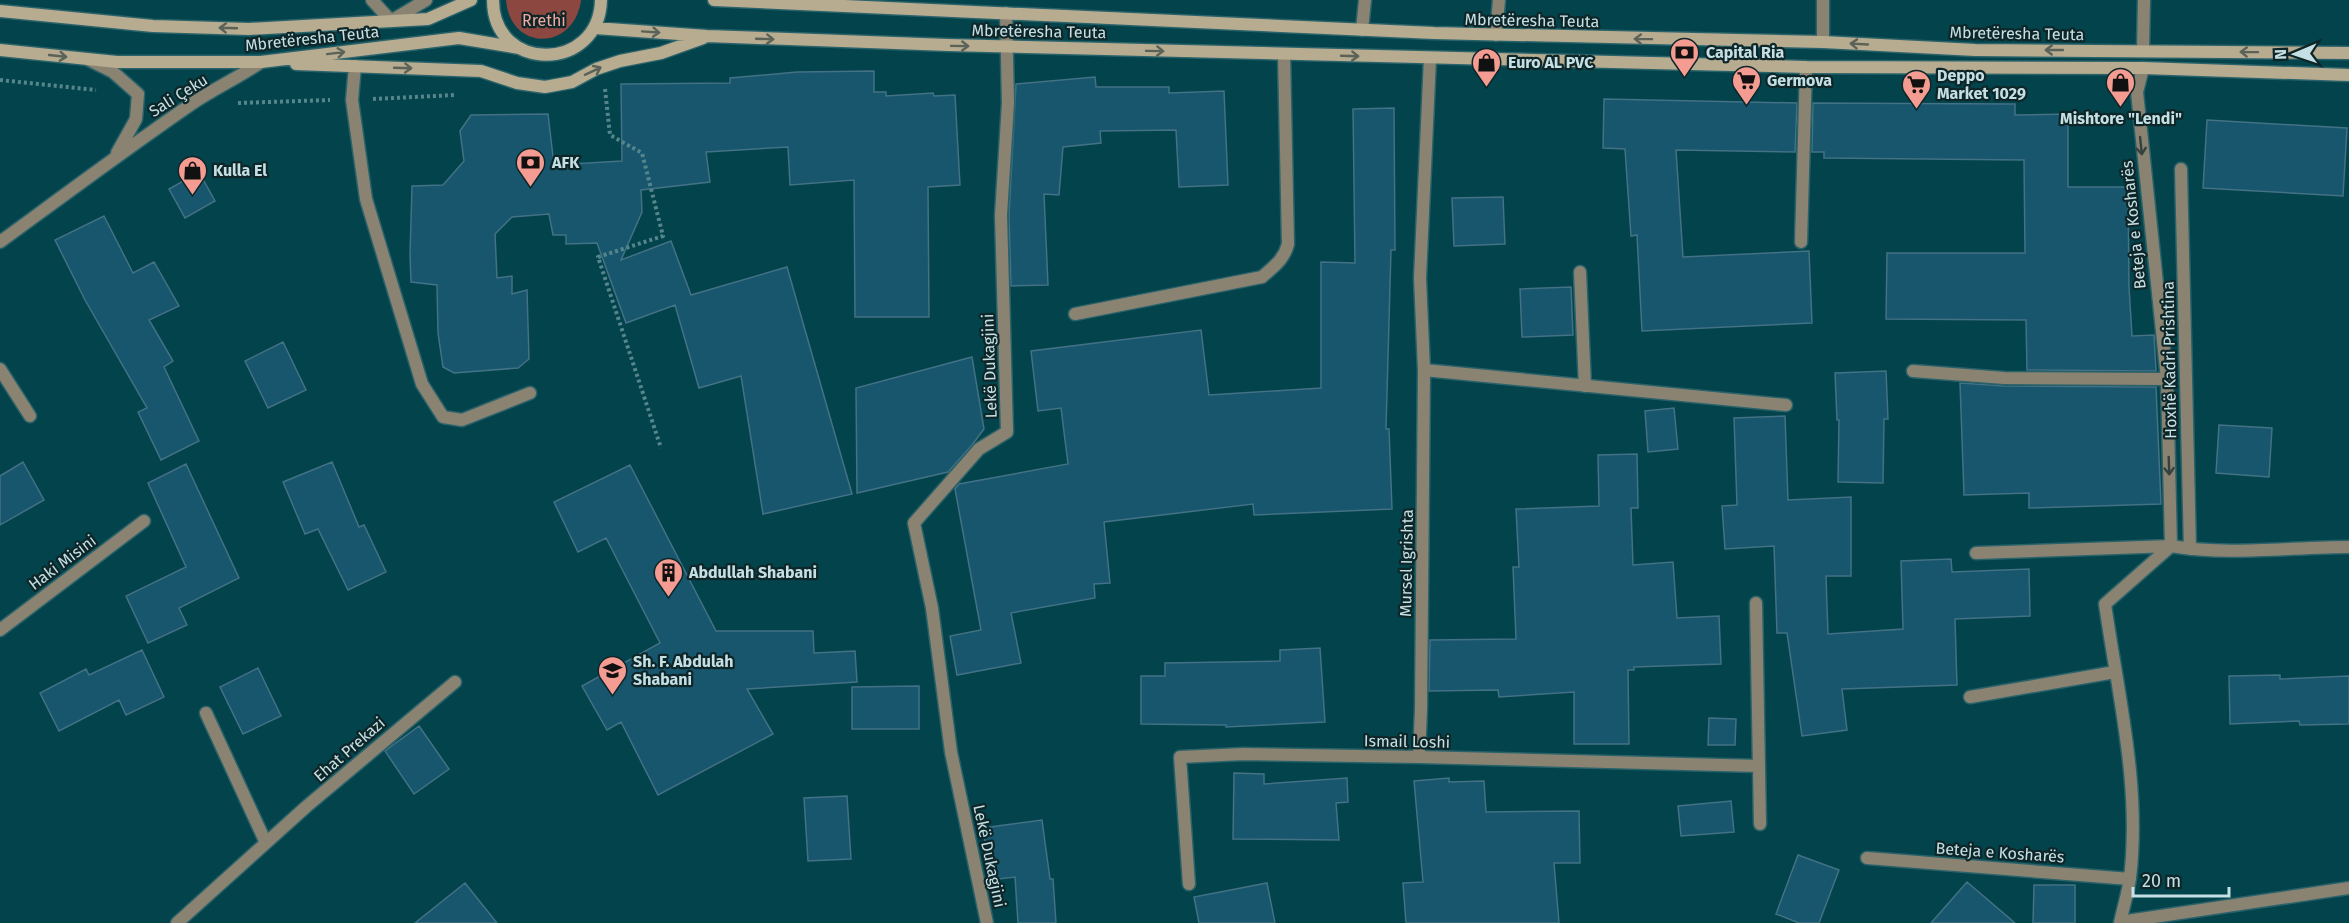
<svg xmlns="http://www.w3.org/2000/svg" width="2349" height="923" font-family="'Fira Sans',sans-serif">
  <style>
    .green { fill: #8b4740 }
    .building { fill: #17566d; stroke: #437185; stroke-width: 1.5 }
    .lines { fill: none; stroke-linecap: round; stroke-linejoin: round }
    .lane-casing { stroke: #2a626a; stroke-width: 15 }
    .street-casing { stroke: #2a626a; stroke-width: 15 }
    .secondary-casing { stroke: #2a626a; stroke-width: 15 }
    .path { stroke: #56868c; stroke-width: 4; stroke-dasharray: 3 3; stroke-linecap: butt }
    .lane { stroke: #8b8372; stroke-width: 12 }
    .street { stroke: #8b8372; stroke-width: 12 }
    .secondary { stroke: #b7ab90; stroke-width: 12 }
    .oneway { stroke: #5b6257 }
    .oneway2 { stroke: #34423f }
    .labels { text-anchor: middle; stroke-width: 4.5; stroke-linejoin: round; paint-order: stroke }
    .park-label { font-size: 16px; fill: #f4a9a0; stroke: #0f2629 }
    .street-label { font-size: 16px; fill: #c5e0e4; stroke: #0f2629 }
    .poi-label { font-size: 16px; font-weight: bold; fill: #c5e0e4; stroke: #0f2629; text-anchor: start }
  </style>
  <rect width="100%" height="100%" fill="#03434b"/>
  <!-- green -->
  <path class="green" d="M506 0H581V1C573 52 510 51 506 0Z"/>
  <!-- building -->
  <path class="building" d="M874 71V92H886V96L933 93 934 96 955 95 960 185 928 187 929 317H855L854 180 790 185 788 147 706 152 710 182 641 190 642 212 621 260 671 241 691 295 787 267 852 494 763 514 741 376 699 388 675 305 626 323 597 243 566 244V235H553L549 214 512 217 495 234 497 278 512 276V294L527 290 529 359 518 368 454 373 443 367 438 333 437 285 411 282 410 255 412 186 443 185 464 161 460 131 471 115 548 114 554 165 622 161 621 84 730 83V78L797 72Z
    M1095 77 1096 87H1169V93L1224 91 1228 185 1179 187 1176 130 1100 131 1101 143 1063 147 1059 195 1044 194 1048 285 1011 286 1009 215 1016 84Z
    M1604 99 1797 103 1795 152 1676 150 1683 257 1809 251 1812 323 1642 331 1637 235 1631 236 1625 149 1603 148Z
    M1813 103 2015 104V115L2068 114V187H2128L2129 287 2132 336 2154 335 2156 371 2027 370 2026 320 1886 319 1887 253H2025L2024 160 1824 158V152H1812Z
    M1394 108 1395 250H1391L1386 429H1389L1392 509 1254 515 1253 504 1104 522 1110 583 1094 584 1095 598 1011 613 1021 663 957 675 950 636 981 630 955 489 959 484 1068 464 1061 408 1038 411 1031 351 1201 330 1209 395 1321 388V262L1355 263 1353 109Z
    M2207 120 2347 128 2343 196 2203 188Z
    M199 172 215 201 185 218 169 189Z
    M1503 197 1505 244 1454 246 1452 198Z
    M104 216 133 273 154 262 179 306 149 320 173 361 164 367 199 441 161 460 138 412 147 408 85 300 55 240Z
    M1571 287 1573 335 1522 337 1520 289Z
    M283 342 306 390 268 408 245 361Z
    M972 357 984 429 972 445 948 472 857 493 856 388Z
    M1886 371 1888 419H1884L1883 483 1838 482 1839 420H1837L1835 373Z
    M1960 383 2004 386 2156 387 2161 504 2029 508V493L1964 495Z
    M1674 408 1678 449 1648 452 1645 411Z
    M1785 416 1788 500 1851 497V576H1826L1828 634 1903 629 1901 561 1951 559 1952 572 2029 569 2030 616 1955 619 1957 685 1842 689 1847 730 1802 736 1787 633H1777L1774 546 1725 549 1722 506 1737 505 1734 418Z
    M2219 425 2272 428 2269 477 2216 473Z
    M1637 454 1638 508H1631L1633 565 1673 562 1677 618 1719 616 1721 664 1634 667V670H1628L1629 744H1574V692L1499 697 1498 690 1429 691 1430 640 1516 639 1513 567H1519L1516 509 1599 506 1598 455Z
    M23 462 44 500 0 525V476Z
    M332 462 359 527 364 525 386 572 348 590 318 529 305 534 283 482Z
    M186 464 239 578 179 608 187 625 148 643 126 596 186 567 148 483Z
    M630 465 716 631H813L814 653 855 651 857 682 747 689 773 734 658 795 621 722 607 730 582 686 660 643 606 538 578 552 554 502Z
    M1320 648 1325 722 1226 727V725L1141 724V676H1165V663L1280 661V650Z
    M142 650 164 697 126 715 119 700 59 731 40 693 86 669 89 675Z
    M258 668 281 716 243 734 220 687Z
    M2280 675V679L2349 676V724L2300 725 2299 721 2230 724 2229 676Z
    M919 686V729H852V687Z
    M1709 718 1736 719 1735 745H1708Z
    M419 726 449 769 414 794 385 751Z
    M1234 773 1264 774V784L1347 778 1348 802 1336 803 1339 840 1233 839Z
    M1449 778V782L1484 781 1486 812 1579 811 1580 863H1554L1559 923H1406L1403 883 1423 882 1414 781Z
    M847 796 851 859 808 861 804 798Z
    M1731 801 1734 832 1681 836 1678 806Z
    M1042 820 1050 879H1053L1056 923H1018L1015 877 990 880 983 828Z
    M1798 855 1839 870 1819 923H1799L1776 914Z
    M1967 882 2015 923H1931Z
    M465 883 497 923H415Z
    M1267 883 1275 923H1199L1194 897Z
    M2034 885H2075V923H2033Z"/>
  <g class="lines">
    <defs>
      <path id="lane" d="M1496 35 1499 0
        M355 66 352 100 366 199 422 384 443 417 462 420 530 393
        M1801 242 1806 67
        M1075 314 1262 277C1273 267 1284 260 1288 244L1284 54"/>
      <path id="street" d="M372 0 391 21 426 0
        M1823 0V42
        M1362 30 1365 0
        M2143 51 2144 0
        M89 60 113 72 138 94 136 119 117 153
        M2143 68 2137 92 2167 379 2171 546
        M2181 169 2190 549
        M0 242C63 196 126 149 190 105 213 89 238 78 261 62
        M1580 272 1585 386
        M0 369 30 416
        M1424 370 1786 405
        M1913 371 2004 378 2167 379
        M1976 553 2171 546C2229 556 2291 547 2349 547
        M1756 603 1760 824
        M0 630 144 521
        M1970 697 2115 672
        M206 713 266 843
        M1419 757 1421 709 1424 370 1420 278 1430 58
        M1867 858 2130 879
        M1189 884 1180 757 1243 754 1419 757 1759 766
        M2120 922 2349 888
        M177 923 307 806 455 682
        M987 923 951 752 932 608 914 523 979 449 1007 432 1001 215 1008 103 1006 13
        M2120 923C2123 908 2128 893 2130 878 2141 786 2118 695 2105 604L2171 546"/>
      <path id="secondary" d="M493 0C493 73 599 73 601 0
        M714 0 1434 33 1823 42 1975 50 2349 53
        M0 11 153 26 249 29 428 19 471 0
        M595 28 707 36 948 45 1806 67 2143 68 2349 75
        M0 50 117 62H261L459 38 519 48
        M296 64 481 71 517 83 545 87 572 82 596 69 620 61 661 53 703 38"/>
    </defs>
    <!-- lane casing -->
    <use href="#lane" class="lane-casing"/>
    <!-- street casing -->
    <use href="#street" class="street-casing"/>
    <!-- secondary casing -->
    <use href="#secondary" class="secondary-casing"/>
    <!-- path -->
    <path class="path" d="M0 80 96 90
      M605 89 610 135 642 153 663 236 598 257 661 448
      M373 99 455 95
      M238 103 330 100"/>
    <!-- lane -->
    <use href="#lane" class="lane"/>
    <!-- street -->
    <use href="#street" class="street"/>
    <!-- secondary -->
    <use href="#secondary" class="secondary"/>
  </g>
  <!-- one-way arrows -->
  <defs><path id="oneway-shaft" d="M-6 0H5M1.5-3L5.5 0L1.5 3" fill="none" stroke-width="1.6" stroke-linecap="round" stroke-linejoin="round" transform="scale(1.5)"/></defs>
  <g class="oneway">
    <use href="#oneway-shaft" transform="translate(228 28) rotate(-178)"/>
    <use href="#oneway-shaft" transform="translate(651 32) rotate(4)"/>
    <use href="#oneway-shaft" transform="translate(765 39) rotate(2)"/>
    <use href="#oneway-shaft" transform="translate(1643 39) rotate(-179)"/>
    <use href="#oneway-shaft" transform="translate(1859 44) rotate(-177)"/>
    <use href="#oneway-shaft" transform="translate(960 46) rotate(1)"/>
    <use href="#oneway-shaft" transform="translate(2054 50) rotate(-180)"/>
    <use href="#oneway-shaft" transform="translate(1155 51) rotate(1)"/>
    <use href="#oneway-shaft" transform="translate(2249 52) rotate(-179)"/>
    <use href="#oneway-shaft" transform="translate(336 53) rotate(-7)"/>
    <use href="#oneway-shaft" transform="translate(58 56) rotate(6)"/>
    <use href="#oneway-shaft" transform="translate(1350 56) rotate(2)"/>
    <use href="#oneway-shaft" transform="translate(403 68) rotate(2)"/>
    <use href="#oneway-shaft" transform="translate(593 71) rotate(-25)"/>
  </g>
  <g class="oneway2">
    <use href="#oneway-shaft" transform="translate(2141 146) rotate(84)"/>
    <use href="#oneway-shaft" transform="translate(2169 466) rotate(88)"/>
  </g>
  <!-- icons -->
  <defs>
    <symbol id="bank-pin" viewBox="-11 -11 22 30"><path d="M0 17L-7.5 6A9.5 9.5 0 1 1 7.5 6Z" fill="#f59c92" stroke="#0f2629"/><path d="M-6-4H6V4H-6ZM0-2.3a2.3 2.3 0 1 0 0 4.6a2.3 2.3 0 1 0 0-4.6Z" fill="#111"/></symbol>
    <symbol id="shop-pin" viewBox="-11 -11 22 30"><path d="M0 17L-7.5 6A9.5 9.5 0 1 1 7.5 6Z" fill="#f59c92" stroke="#0f2629"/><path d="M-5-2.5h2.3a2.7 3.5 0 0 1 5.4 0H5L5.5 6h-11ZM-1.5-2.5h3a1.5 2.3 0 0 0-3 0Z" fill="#111"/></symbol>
    <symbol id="supermarket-pin" viewBox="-11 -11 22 30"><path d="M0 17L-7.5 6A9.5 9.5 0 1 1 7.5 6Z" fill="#f59c92" stroke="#0f2629"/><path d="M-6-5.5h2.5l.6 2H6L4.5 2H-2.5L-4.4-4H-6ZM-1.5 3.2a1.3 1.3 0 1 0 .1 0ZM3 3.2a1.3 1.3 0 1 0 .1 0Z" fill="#111"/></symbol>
    <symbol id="building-pin" viewBox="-11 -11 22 30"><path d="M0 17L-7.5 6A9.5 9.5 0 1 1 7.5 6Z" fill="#f59c92" stroke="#0f2629"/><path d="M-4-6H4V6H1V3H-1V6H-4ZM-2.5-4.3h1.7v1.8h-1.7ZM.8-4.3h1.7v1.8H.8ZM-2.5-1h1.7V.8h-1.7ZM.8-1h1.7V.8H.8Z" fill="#111"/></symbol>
    <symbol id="school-pin" viewBox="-11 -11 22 30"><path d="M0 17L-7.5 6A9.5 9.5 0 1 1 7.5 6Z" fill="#f59c92" stroke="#0f2629"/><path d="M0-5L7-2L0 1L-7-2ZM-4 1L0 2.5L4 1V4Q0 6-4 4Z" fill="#111"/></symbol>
  </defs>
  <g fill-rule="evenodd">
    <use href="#bank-pin" x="1668" y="36" width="33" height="45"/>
    <use href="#shop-pin" x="1470" y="46" width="33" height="45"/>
    <use href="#supermarket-pin" x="1730" y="64" width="33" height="45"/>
    <use href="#shop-pin" x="2104" y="66" width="33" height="45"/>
    <use href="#supermarket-pin" x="1900" y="68" width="33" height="45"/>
    <use href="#bank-pin" x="514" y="146" width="33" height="45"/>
    <use href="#shop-pin" x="176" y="154" width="33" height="45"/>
    <use href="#building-pin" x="652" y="556" width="33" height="45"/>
    <use href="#school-pin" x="596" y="654" width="33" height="45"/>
  </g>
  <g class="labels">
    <!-- park labels -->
    <g class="park-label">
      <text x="544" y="26">Rrethi</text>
    </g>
    <!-- street labels -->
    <g class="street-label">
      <text transform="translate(1532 20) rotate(1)" y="6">Mbretëresha Teuta</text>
      <text transform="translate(1039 31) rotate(1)" y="6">Mbretëresha Teuta</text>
      <text transform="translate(2017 33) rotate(1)" y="6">Mbretëresha Teuta</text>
      <text transform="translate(312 38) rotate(-6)" y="6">Mbretëresha Teuta</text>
      <text transform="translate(178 95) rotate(-32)" y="6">Sali Çeku</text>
      <text transform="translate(2133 225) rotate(-96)" y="6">Beteja e Kosharës</text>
      <text transform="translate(2169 360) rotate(-91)" y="6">Hoxhë Kadri Prishtina</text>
      <text transform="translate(989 366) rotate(-92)" y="6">Lekë Dukagjini</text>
      <text transform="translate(62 562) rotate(-37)" y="6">Haki Misini</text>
      <text transform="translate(1406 563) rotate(-89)" y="6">Mursel Igrishta</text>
      <text transform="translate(1407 741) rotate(1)" y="6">Ismail Loshi</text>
      <text transform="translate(349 749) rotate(-41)" y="6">Ehat Prekazi</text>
      <text transform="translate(2000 852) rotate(4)" y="6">Beteja e Kosharës</text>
      <text transform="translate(990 856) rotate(78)" y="6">Lekë Dukagjini</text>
    </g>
    <!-- poi labels -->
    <g class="poi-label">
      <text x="1706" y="58">Capital Ria</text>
      <text x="1508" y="68">Euro AL PVC</text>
      <text x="1937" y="81">Deppo<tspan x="1937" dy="18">Market 1029</tspan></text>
      <text x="1767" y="86">Germova</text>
      <text x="2121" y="124" text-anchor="middle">Mishtore "Lendi"</text>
      <text x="552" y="168">AFK</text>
      <text x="213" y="176">Kulla El</text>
      <text x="689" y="578">Abdullah Shabani</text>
      <text x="633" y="667">Sh. F. Abdulah<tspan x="633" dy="18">Shabani</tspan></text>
    </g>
  </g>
  <!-- north arrow -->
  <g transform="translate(2295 54) rotate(268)" stroke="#0f2629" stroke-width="4.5" paint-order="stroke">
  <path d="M0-4.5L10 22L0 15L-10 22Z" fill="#c5e0e4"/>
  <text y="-9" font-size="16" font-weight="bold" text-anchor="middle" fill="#c5e0e4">N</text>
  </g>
  <!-- scale -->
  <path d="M2133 887v9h96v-9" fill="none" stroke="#c5e0e4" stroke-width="3"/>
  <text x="2142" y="887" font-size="18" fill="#c5e0e4" stroke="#0f2629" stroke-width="4.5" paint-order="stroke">20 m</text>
</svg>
